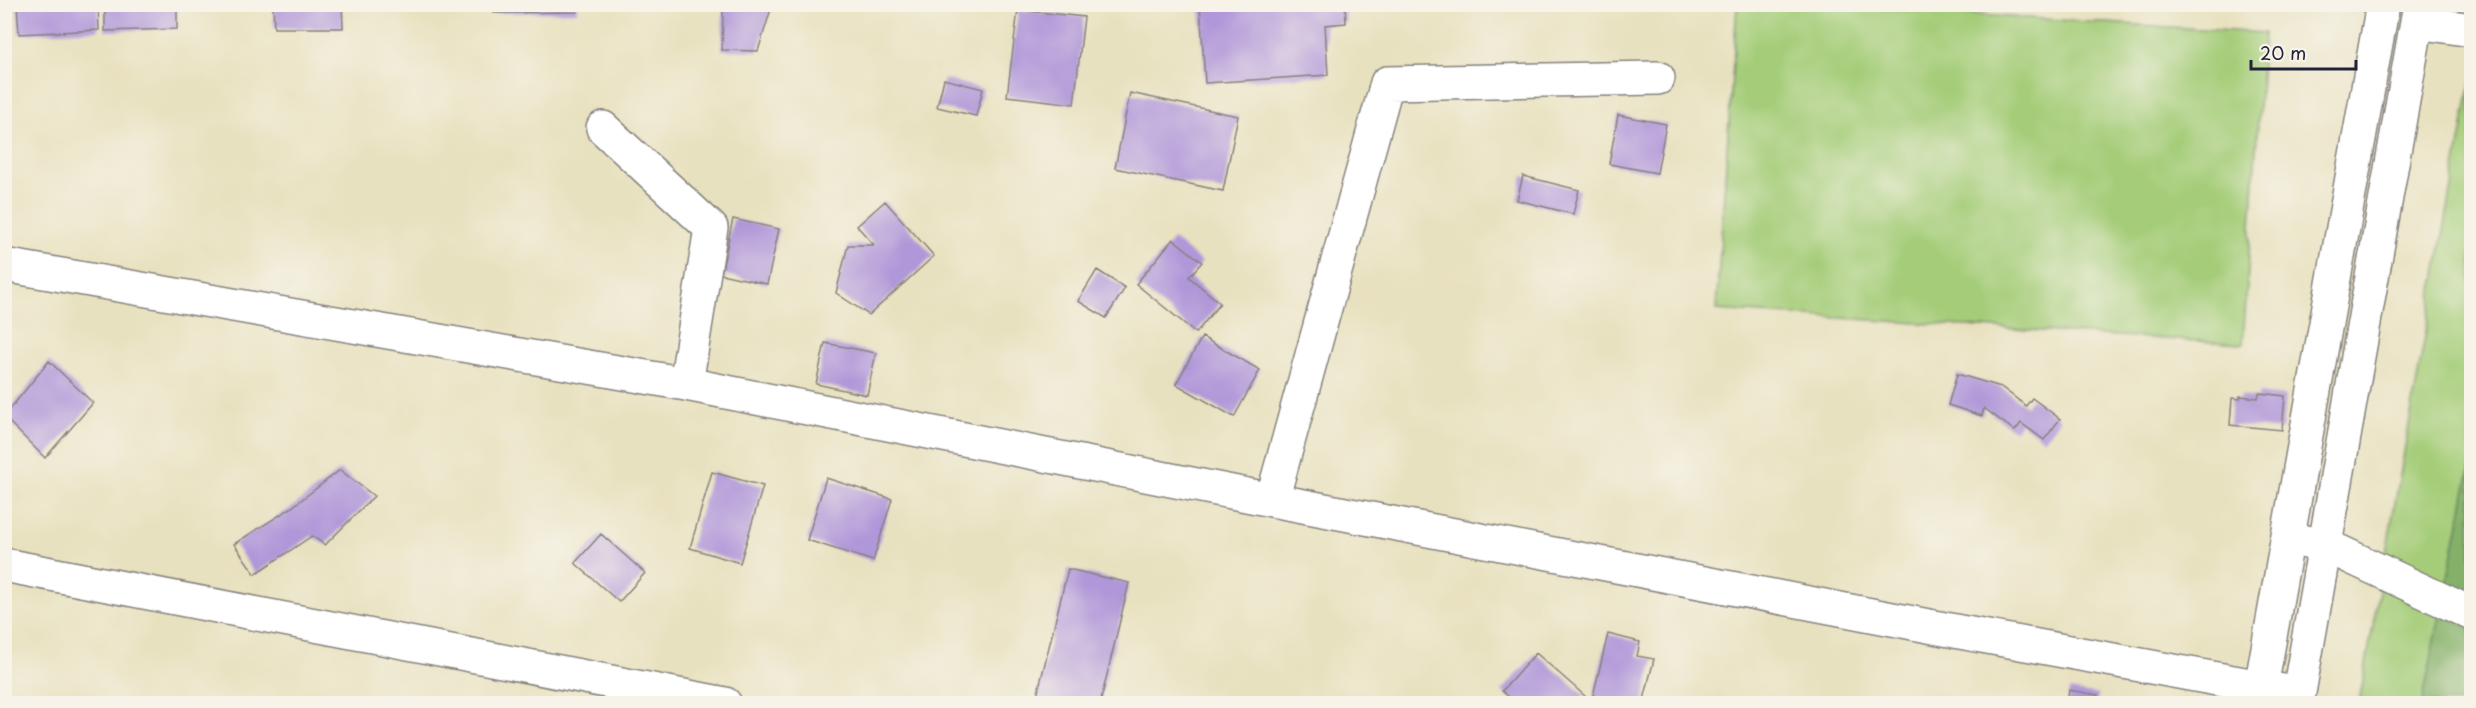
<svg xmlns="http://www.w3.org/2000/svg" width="2476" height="708" font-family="'Playpen Sans',sans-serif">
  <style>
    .green { fill: #a5cd79; stroke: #64785a; stroke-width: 1.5 }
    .forest { fill: #84b069; stroke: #536952; stroke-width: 1.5 }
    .building { fill: #b097d9 }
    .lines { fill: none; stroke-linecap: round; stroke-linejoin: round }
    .minor-casing { stroke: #85827d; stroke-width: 36 }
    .minor { stroke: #fff; stroke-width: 33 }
  </style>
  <rect width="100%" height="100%" fill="#f7f3e8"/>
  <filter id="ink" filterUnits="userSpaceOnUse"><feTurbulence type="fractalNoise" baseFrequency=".0167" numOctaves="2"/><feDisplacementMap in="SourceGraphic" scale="12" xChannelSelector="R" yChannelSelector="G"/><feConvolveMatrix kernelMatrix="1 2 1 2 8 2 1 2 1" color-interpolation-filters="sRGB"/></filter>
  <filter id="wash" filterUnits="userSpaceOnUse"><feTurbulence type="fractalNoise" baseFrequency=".008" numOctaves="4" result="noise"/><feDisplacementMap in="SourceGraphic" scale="24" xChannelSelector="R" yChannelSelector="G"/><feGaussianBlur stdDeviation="1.35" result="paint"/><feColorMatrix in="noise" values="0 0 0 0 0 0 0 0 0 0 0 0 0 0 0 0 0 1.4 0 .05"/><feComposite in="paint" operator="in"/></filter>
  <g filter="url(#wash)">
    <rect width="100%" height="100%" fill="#e8e1bf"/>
    <!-- green -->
    <path class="green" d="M1737 5H1822L2264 33 2243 344 1716 310Z
      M2471 81V703H2359Z"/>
    <!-- forest -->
    <path class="forest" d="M2471 465V703H2422Z"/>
    <g id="blocks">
      <!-- building -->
      <path class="building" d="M17 4H98L99 30 19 34Z
        M105 4H177V29L105 31Z
        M273 4H342L343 28H274Z
        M493 4H577V12L493 13Z
        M904 4H1016V6L904 8Z
        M1200 4H1345L1346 23 1325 25 1328 75 1205 83Z
        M723 8 771 9 758 51 722 50Z
        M1018 10 1084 17 1074 104 1007 96Z
        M944 79 983 89 976 116 937 107Z
        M1130 93 1238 116 1223 191 1115 168Z
        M1618 115 1666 124 1657 173 1609 164Z
        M1523 176 1579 190 1573 214 1517 200Z
        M885 201 934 256 869 315 836 293 848 245H874L857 226Z
        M733 219 779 229 767 284 721 274Z
        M1173 239 1202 262 1189 277 1220 303 1196 333 1136 284Z
        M1097 270 1125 288 1106 318 1078 301Z
        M1202 337 1260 370 1234 417 1176 384Z
        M825 343 876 353 867 395 816 384Z
        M49 361 93 403 45 458 5 418V415Z
        M1957 374 2001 387 2026 406 2032 398 2060 419 2044 440 2021 423 2015 431 1984 408 1982 416 1948 405Z
        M2259 393 2285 396 2282 430 2230 425 2232 398 2240 399V396L2258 398Z
        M340 470 374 496 325 545 312 536 255 574 234 544 291 508Z
        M712 472 763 486 740 563 690 548Z
        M826 478 892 499 873 561 807 540Z
        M601 534 645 573 619 602 575 563Z
        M1068 569 1129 583 1100 704H1035Z
        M1608 634 1640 642 1637 656 1654 659 1643 704H1591Z
        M1536 653 1585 696 1579 704H1517L1502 691Z
        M2069 690 2098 695 2096 704H2067Z"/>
    </g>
  </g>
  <g filter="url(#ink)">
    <use href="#blocks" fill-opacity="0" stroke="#85827d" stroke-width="1.5"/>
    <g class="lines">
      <defs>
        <path id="minor" d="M2417 22 2472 30
          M603 128 711 228 686 384
          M4 265 686 384 1272 500 1960 632 2299 694
          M1272 500 1387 83 1658 78
          M2306 542 2325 545 2472 614
          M4 565 725 704
          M2258 704 2383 4
          M2297 704 2420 4"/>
      </defs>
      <!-- minor casing -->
      <use href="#minor" class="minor-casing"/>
      <!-- minor -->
      <use href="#minor" class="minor"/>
    </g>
  </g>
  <!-- margin -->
  <rect width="2476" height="708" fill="none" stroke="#f7f3e8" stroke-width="24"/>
  <!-- scale -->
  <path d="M2251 60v9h105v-9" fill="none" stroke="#22223b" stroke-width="3"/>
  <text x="2260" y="60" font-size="18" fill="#22223b" stroke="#f7f3e8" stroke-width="4.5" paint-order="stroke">20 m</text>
</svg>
